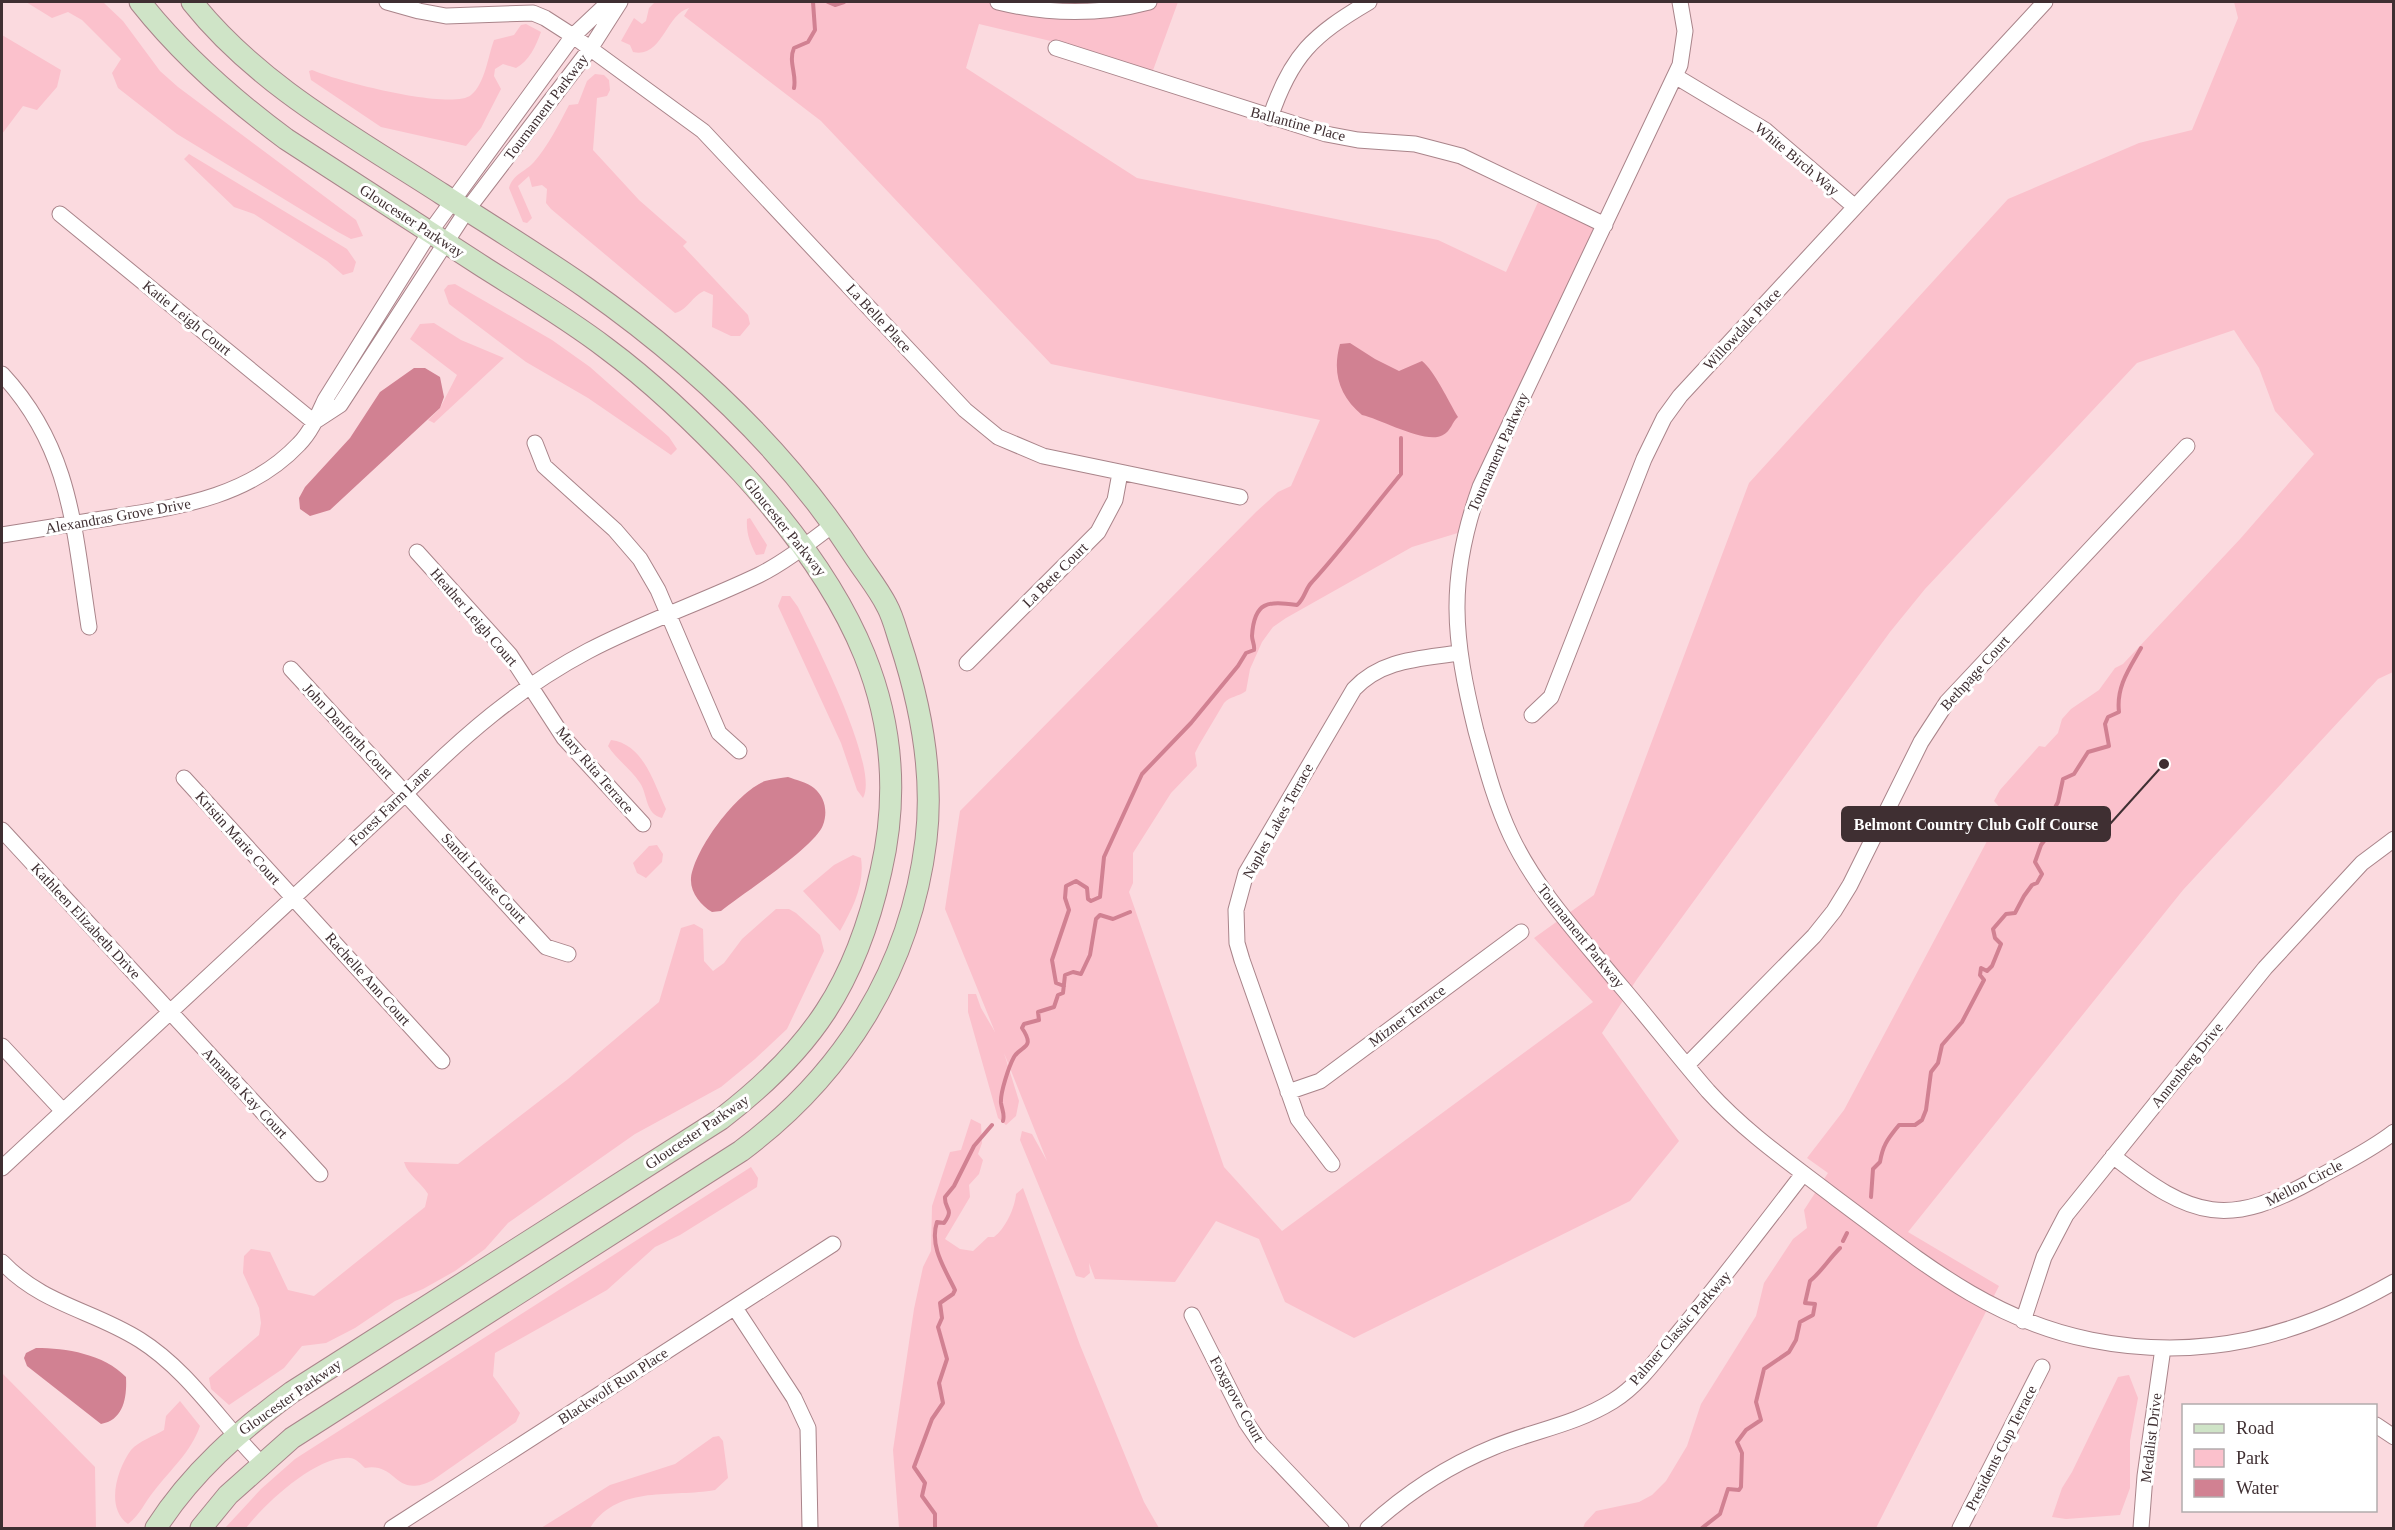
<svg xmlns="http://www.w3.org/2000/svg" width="2395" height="1530" font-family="'Times New Roman',serif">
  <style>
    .green { fill: #fbc1cc }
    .water { fill: #d18192 }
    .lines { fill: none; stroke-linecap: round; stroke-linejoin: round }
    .stream { stroke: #d18192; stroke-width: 4 }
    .minor-casing { stroke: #a9848a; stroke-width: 17 }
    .secondary-casing { stroke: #a9848a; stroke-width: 23 }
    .minor { stroke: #fff; stroke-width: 15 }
    .secondary { stroke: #cfe4c7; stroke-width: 21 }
    .labels { text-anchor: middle; stroke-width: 6; stroke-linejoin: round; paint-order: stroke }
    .street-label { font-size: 15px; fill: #3f2f32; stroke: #fff }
    .leader { fill: none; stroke: #3f2f32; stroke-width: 2 }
    .callout-dot { fill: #3f2f32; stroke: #fff; stroke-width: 2 }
    .callout { fill: #3f2f32; stroke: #3f2f32; stroke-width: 2 }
    .callout-label { font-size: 16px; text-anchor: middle; font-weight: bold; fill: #fff }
  </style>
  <rect width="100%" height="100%" fill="#fbdadf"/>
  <!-- green -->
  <path class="green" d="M26 2H103L123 21 160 71 178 87 356 220 363 236 351 239 338 232 177 134 118 88 112 73 121 59 82 20 68 12 52 18Z
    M655 2H1178L1152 73 1059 43 979 24 966 68 1137 178 1438 240 1506 272 1544 189 1615 221 1483 499 1474 528 1412 547 1286 618 1273 627 1262 642 1250 669 1246 691C1238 697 1230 696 1224 703L1199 745 1195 753 1197 766 1171 793 1133 853V883L1129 892 1224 1167 1282 1231 1593 1002 1534 938 1594 895 1749 483 2008 199 2139 143 2192 130 2238 18 2234 2H2393V672L2378 679 2183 890 1908 1232 1999 1286 1876 1528H1583L1585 1523 1596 1511 1639 1502 1652 1495 1666 1481 1687 1446 1701 1404 1756 1316 1764 1283 1793 1239 1807 1228 1804 1210 1828 1173 1807 1158 1844 1110 2003 811 1994 801 2000 790 2039 746 2045 747 2058 733 2062 719 2071 709 2099 690 2115 668 2123 664 2241 538 2314 454 2275 411 2259 368 2234 330 2137 363 1925 589 1890 632 1637 979 1602 1033 1679 1141 1630 1201 1354 1338 1285 1302 1259 1239 1216 1221 1175 1282 1095 1279 1089 1263 1090 1273 1084 1278 1076 1276 1020 1140 1022 1131 1032 1134 1047 1161 1004 1053 1019 1101 1016 1116 1006 1125 998 1118 968 1012V994H976L981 1008 995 1032 945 909 960 811 1256 512 1278 492 1291 486 1320 420 1051 364 821 121 684 16 689 8C666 14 662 59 633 52L630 45 621 41 634 18 642 24 646 21 649 8Z
    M526 24 541 32C536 46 529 61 516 68L503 64 495 69 494 76 501 89 481 128 466 146 381 127 311 80 309 71 312 70C337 81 452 111 471 95 485 84 488 56 494 40L514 35 521 25Z
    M2 35 61 70 57 87 37 110 23 106 2 134Z
    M595 74 604 75 609 80 610 90 607 96 597 98 593 150 639 200 687 242 683 246 748 315 750 324 740 336H731L712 327 713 295 704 291C691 297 689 309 675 313L551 209 546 203 547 189 542 185 532 187 529 176 518 186 532 218 527 223 523 222 509 188C513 174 525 172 534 162 548 146 559 124 569 105L578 104 587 81Z
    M189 154 347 249 356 262 353 272 343 275 327 261 254 214 234 207 184 159Z
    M455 284 552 340 590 367 669 437 677 449 671 455 588 398 526 362 449 304 444 290 448 285Z
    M434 323 461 340 504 358 434 423 428 420 440 408 457 375 410 339 420 324Z
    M750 518 767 545 764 554 756 555C750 543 746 533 747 519Z
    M782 596H790L798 607C814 640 880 768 863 798L857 790 841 743 778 606Z
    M611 740C644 744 654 784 666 809L662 818C645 814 648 795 640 783 631 769 617 760 608 746Z
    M657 845 663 854 662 862 646 878 637 873 633 863 649 846Z
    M853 855 861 858C865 884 853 908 840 931L803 891 834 865Z
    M776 909H789L796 913 820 935 824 951 787 1029 755 1059 721 1087 635 1134 508 1223 485 1249 455 1271 423 1289 395 1301 355 1328 326 1343 302 1346 284 1368 229 1405 211 1389 209 1378 259 1335 261 1323 259 1308 243 1273 244 1256 251 1249 270 1252 288 1290 314 1296 425 1207 428 1194C421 1182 408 1176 404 1162L458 1164 568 1079 659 1002 681 928 694 924 703 929 704 961 713 971 724 963 742 939Z
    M971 1119 981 1124 982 1143 978 1154 983 1160 979 1174 969 1185 970 1197 945 1239 960 1249 973 1251 988 1237H994C1005 1229 1015 1208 1016 1194L1023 1188 1080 1345 1144 1502 1159 1528H899L893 1450 914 1309 923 1267 931 1251 932 1206 950 1152 961 1150Z
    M751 1167 758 1178 757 1187 680 1235 655 1247 607 1290 495 1353 493 1376 520 1413 516 1422 433 1480C394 1500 398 1462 365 1468 361 1464 355 1458 350 1458 316 1455 265 1504 246 1528H225L261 1489 295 1459Z
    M2 1373 95 1467 96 1528H2Z
    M2129 1375 2138 1398 2130 1441V1488L2120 1515 2066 1519 2052 1517 2062 1488 2072 1472 2118 1377Z
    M180 1401 200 1426C191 1452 171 1469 154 1491 144 1503 141 1514 128 1524 105 1508 117 1469 131 1450 139 1441 154 1436 164 1430L166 1416Z
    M719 1436 723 1441 728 1478 715 1490C672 1498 618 1484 590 1528H541L610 1485 675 1464 713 1437Z"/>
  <!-- water -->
  <path class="water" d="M1350 343 1375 359 1399 371 1422 361C1434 370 1449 402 1458 417 1452 422 1451 431 1443 435 1426 445 1381 419 1362 415 1339 396 1332 372 1340 344Z
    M414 368H425L440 377 444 397 440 408 330 510 310 516 300 509 299 498 305 487 350 438 380 392Z
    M788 777C796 780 807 782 814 788 825 797 828 812 823 825 815 847 742 894 721 911L712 912C701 905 690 893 691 878 695 848 737 792 765 781 772 779 781 778 788 777Z
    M36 1348C66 1348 104 1354 126 1377 127 1397 124 1420 101 1424L27 1366 24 1358 26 1353Z"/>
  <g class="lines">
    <!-- stream -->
    <path class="stream" d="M828 2 835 5 844 2
      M794 88C797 74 788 62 794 48L808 42 815 30 813 2
      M1064 986 1056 983 1052 960 1069 910 1065 898 1066 886 1076 881 1087 888 1088 899 1091 901 1100 897 1104 857 1142 774 1191 723 1238 666 1246 653 1254 650C1255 645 1252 641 1252 636 1254 601 1268 601 1297 605 1305 598 1305 589 1312 582 1343 548 1371 510 1401 474V438
      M1003 1121C1005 1114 1002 1110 1001 1103 1000 1093 1009 1066 1014 1057 1021 1045 1036 1049 1022 1028L1024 1024 1039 1020 1038 1012 1054 1007 1058 995 1063 993 1065 975 1073 972 1081 974 1090 955 1096 919 1100 915 1113 919 1130 912
      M1871 1197 1873 1169 1880 1162C1883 1144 1888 1139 1899 1125H1915L1922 1120 1926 1110 1931 1072 1938 1063 1942 1045 1962 1022 1984 980 1980 975 1981 968 1987 971 1992 966 2001 944 1995 938 1993 929 2006 914 2015 913 2024 896 2032 885 2037 883 2042 874 2035 862 2041 845 2047 837 2046 824 2058 802 2063 779 2074 774 2088 752 2109 746 2105 724 2108 717 2119 712C2116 687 2129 669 2141 648
      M1843 1241 1847 1233
      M935 1528V1514L922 1496 925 1483 914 1467 932 1419 943 1403 939 1383 947 1359 938 1327 942 1318 940 1303 953 1294 955 1290C945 1269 929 1246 937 1222L944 1223C955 1208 944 1210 945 1197L954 1186 974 1146 992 1125
      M1702 1528 1720 1514 1728 1489 1739 1490 1741 1487 1742 1453 1737 1442 1746 1430 1761 1420 1756 1402 1764 1369 1789 1352 1796 1340 1800 1322 1813 1315 1815 1304 1805 1303 1810 1281C1822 1271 1828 1260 1840 1248"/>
    <defs>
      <path id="minor" d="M387 2 419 11 446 16 533 13 545 18 573 36 703 131 965 410 998 437 1043 456 1240 497
        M998 2C1047 14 1100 15 1149 2
        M1680 2 1685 31 1680 65 1480 487C1447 579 1453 638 1476 731 1486 767 1495 802 1511 836 1536 889 1577 933 1614 978 1646 1015 1676 1054 1708 1091 1746 1133 1793 1165 1837 1199 1918 1259 1989 1320 2091 1340 2202 1362 2297 1337 2394 1282
        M1056 48 1326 134 1358 140 1415 144 1461 156 1605 225
        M1675 76 1765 130 1855 207
        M1270 118C1291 55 1313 35 1369 2
        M60 214 314 422
        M2 374C72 449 74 531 89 627
        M314 422 340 405 467 210 590 49 620 2
        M535 443 544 466 615 530 640 559 658 590 719 733 739 751
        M2 535C39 529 77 523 115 517 183 506 250 496 299 444 311 432 318 415 325 400L430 232 573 36 609 2
        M417 552 510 655 564 738 643 824
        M967 663 1098 532 1115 500 1120 473
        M291 669 546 947 568 954
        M1532 715 1551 697 1644 459 1664 418 1680 396 2045 2
        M184 778 442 1061
        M2 830 320 1174
        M2 1046 62 1110
        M1687 1065 1814 936 1834 911 1850 885 1921 742 1947 702 2187 446
        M1288 1092 1320 1081 1521 932
        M2113 1156C2193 1219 2228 1229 2319 1177 2344 1163 2371 1150 2394 1132
        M1332 1164 1298 1119 1242 960 1237 943 1236 910 1246 873 1354 689C1382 659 1420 659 1459 653
        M2 1168 406 793C462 737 518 688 588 651 643 622 703 602 759 575 785 562 810 542 834 524
        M2 1262C43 1305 93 1310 140 1340 189 1371 220 1422 261 1463
        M735 1308 794 1398 808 1428 810 1528
        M1192 1315 1246 1422 1261 1444 1341 1528
        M2023 1321 2044 1257 2066 1215 2265 968 2362 863 2394 839
        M2376 1425 2394 1437
        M392 1528 833 1244
        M1368 1528C1405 1494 1447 1466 1494 1447 1535 1430 1574 1425 1613 1401 1639 1385 1659 1356 1679 1332 1722 1280 1762 1227 1803 1174
        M1960 1528 2042 1367
        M2141 1528 2145 1476 2163 1348"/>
      <path id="secondary" d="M140 2C182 55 232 99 286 139 353 182 419 225 485 268 526 294 568 319 606 348 656 385 700 428 742 473 846 587 918 711 881 871 856 984 812 1049 721 1119L292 1392C239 1431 191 1473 156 1528
        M192 2C258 85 354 137 442 194 490 225 539 255 585 287 692 362 787 451 857 560 867 575 879 590 887 606 893 617 896 630 900 642 921 706 934 773 926 840 910 969 844 1074 741 1151L292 1438 228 1495 201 1528"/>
    </defs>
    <!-- minor casing -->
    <use href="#minor" class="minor-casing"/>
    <!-- secondary casing -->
    <use href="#secondary" class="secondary-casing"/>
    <!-- minor -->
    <use href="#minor" class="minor"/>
    <!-- secondary -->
    <use href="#secondary" class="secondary"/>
  </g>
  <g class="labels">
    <!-- street labels -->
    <g class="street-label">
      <text transform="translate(546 107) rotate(-53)" y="5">Tournament Parkway</text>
      <text transform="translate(1298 124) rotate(15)" y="5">Ballantine Place</text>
      <text transform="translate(1797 159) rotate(40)" y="5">White Birch Way</text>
      <text transform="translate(412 221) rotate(33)" y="5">Gloucester Parkway</text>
      <text transform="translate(187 318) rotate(39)" y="5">Katie Leigh Court</text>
      <text transform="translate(879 318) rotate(47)" y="5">La Belle Place</text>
      <text transform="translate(1742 329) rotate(-47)" y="5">Willowdale Place</text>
      <text transform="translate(1498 452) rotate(-66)" y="5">Tournament Parkway</text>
      <text transform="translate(118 516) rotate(-10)" y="5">Alexandras Grove Drive</text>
      <text transform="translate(785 527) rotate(51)" y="5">Gloucester Parkway</text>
      <text transform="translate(1055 575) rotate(-45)" y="5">La Bete Court</text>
      <text transform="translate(474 617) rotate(49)" y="5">Heather Leigh Court</text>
      <text transform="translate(1975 673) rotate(-48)" y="5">Bethpage Court</text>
      <text transform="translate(348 731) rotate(47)" y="5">John Danforth Court</text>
      <text transform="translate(595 770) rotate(49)" y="5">Mary Rita Terrace</text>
      <text transform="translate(390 806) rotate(-44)" y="5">Forest Farm Lane</text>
      <text transform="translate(1278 821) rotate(-61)" y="5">Naples Lakes Terrace</text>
      <text transform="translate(238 838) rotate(48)" y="5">Kristin Marie Court</text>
      <text transform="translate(484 878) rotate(47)" y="5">Sandi Louise Court</text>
      <text transform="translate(86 921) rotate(47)" y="5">Kathleen Elizabeth Drive</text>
      <text transform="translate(1581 936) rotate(51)" y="5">Tournament Parkway</text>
      <text transform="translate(368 979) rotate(48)" y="5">Rachelle Ann Court</text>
      <text transform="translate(1407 1016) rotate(-37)" y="5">Mizner Terrace</text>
      <text transform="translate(2187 1065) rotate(-51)" y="5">Annenberg Drive</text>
      <text transform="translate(245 1093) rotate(47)" y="5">Amanda Kay Court</text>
      <text transform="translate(697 1132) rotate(-34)" y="5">Gloucester Parkway</text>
      <text transform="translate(2304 1183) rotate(-27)" y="5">Mellon Circle</text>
      <text transform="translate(1680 1328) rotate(-49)" y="5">Palmer Classic Parkway</text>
      <text transform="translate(613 1386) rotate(-33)" y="5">Blackwolf Run Place</text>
      <text transform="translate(290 1397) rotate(-35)" y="5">Gloucester Parkway</text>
      <text transform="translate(1237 1399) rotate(61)" y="5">Foxgrove Court</text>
      <text transform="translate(2151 1438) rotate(-83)" y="5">Medalist Drive</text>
      <text transform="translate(2001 1448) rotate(-63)" y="5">Presidents Cup Terrace</text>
    </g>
  </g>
  <!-- callouts -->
  <path class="leader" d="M2164 764L2110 824"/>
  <circle class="callout-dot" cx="2164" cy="764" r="6"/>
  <rect class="callout" x="1842" y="807" width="268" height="34" rx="6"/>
  <g class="callout-label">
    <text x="1976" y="830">Belmont Country Club Golf Course</text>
  </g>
  <!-- border -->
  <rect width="2395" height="1530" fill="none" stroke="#3f2f32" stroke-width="6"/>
  <!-- legend -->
  <rect x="2182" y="1404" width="195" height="108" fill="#ffffff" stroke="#b2acad" stroke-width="1.5"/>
  <rect x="2194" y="1424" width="30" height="9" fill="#cfe4c7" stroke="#b2acad" stroke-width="1.5"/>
  <text x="2236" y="1434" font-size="18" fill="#3f2f32">Road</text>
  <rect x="2194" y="1449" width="30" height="18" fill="#fbc1cc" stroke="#b2acad" stroke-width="1.5"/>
  <text x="2236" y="1464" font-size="18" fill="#3f2f32">Park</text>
  <rect x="2194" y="1479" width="30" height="18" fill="#d18192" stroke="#b2acad" stroke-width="1.5"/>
  <text x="2236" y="1494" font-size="18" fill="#3f2f32">Water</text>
</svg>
